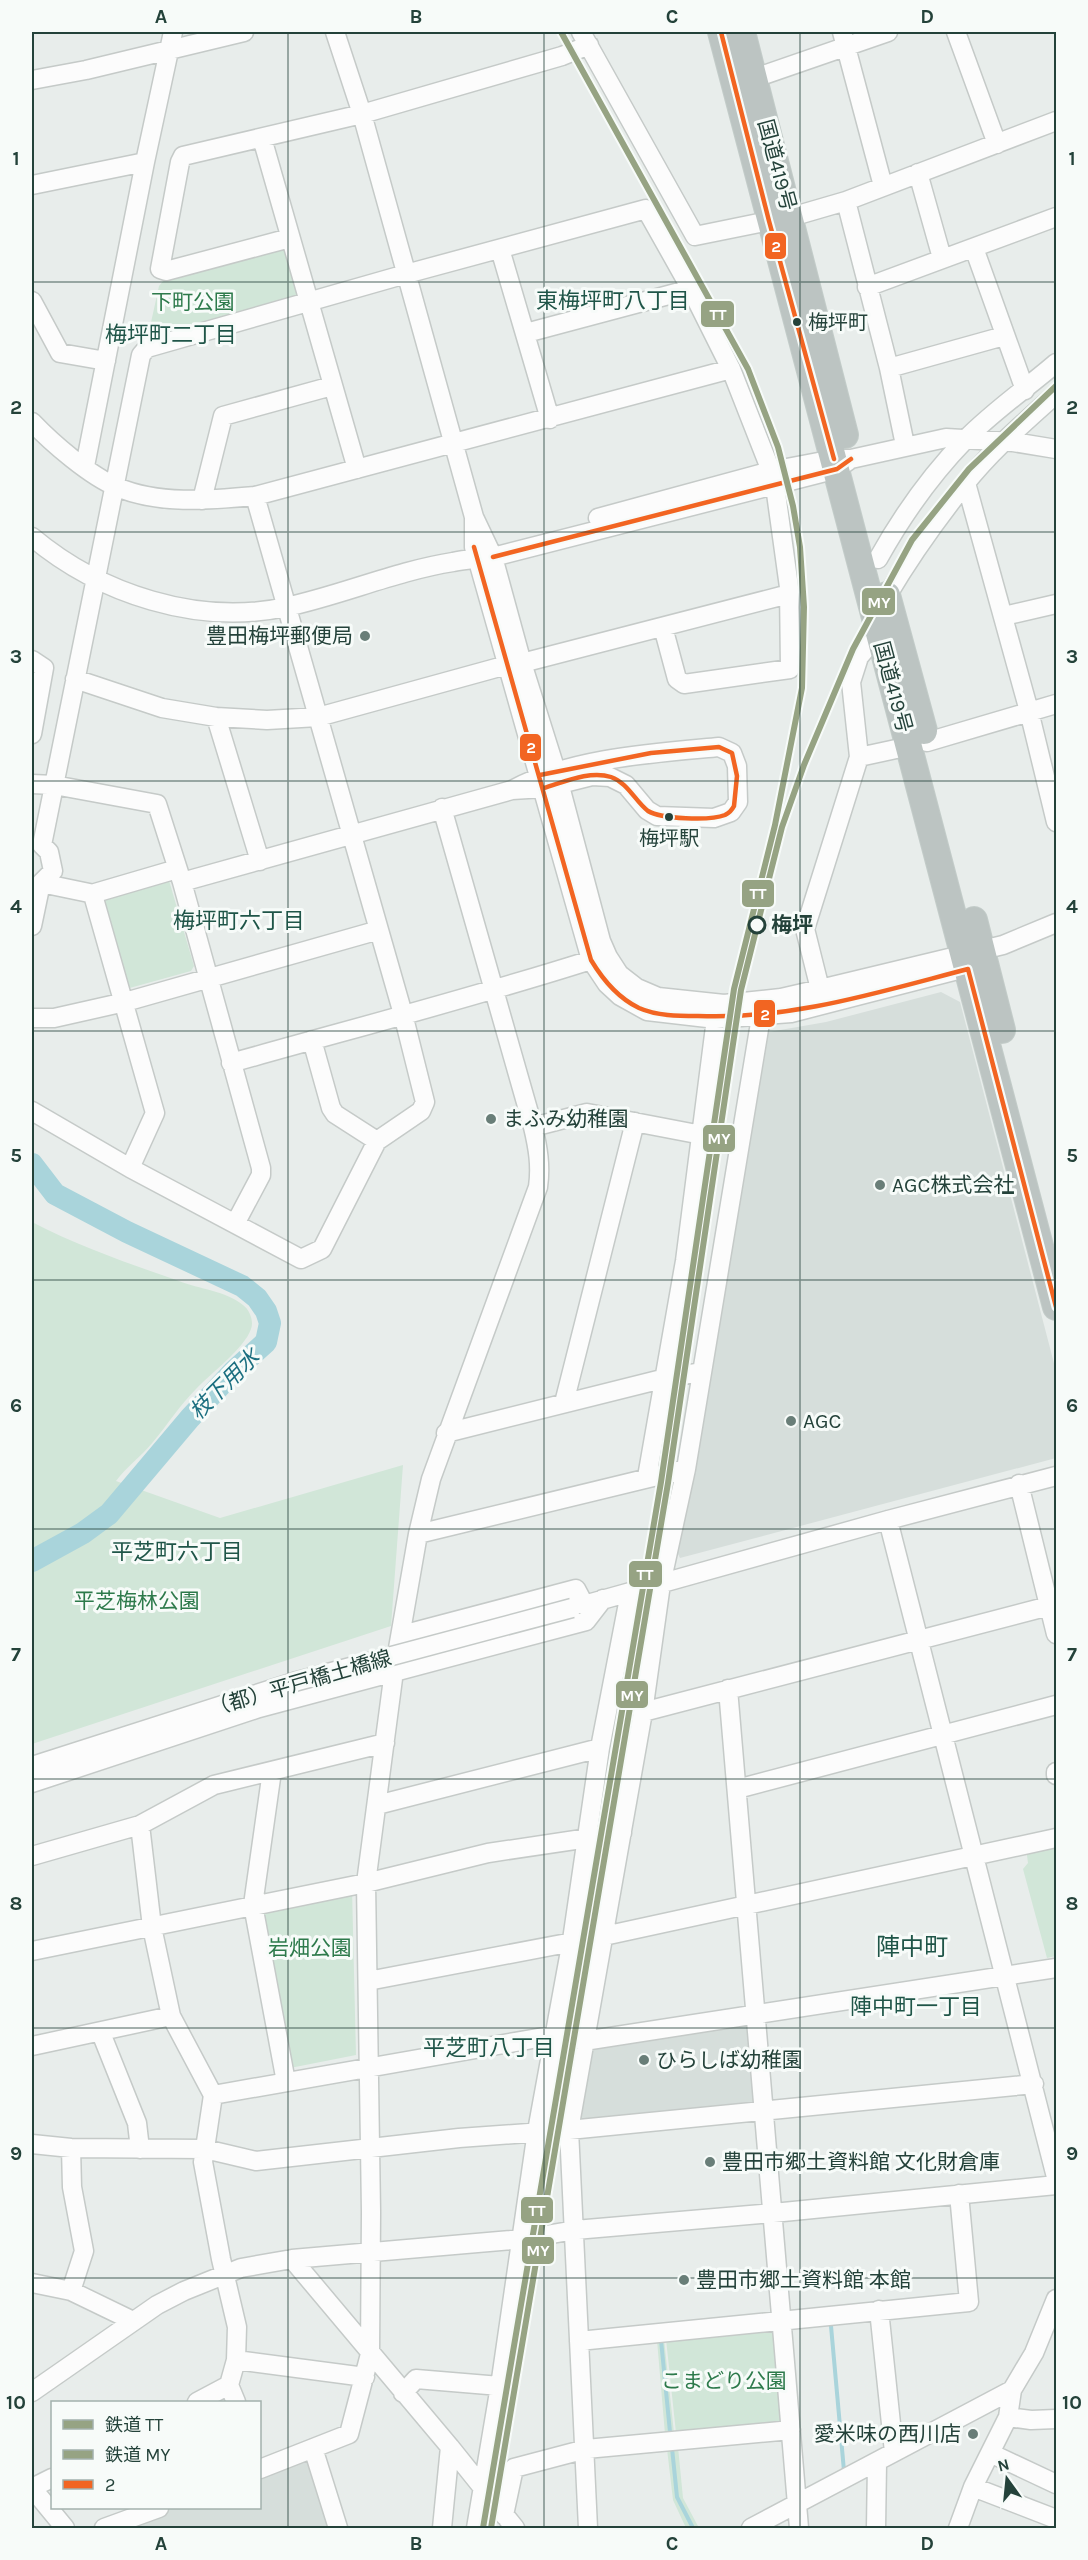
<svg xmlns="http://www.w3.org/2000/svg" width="1088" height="2560" font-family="Karla,'Noto Sans JP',sans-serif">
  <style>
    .built { fill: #d6dedb }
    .green { fill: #d1e6d8 }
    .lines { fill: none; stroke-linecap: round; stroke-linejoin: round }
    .stream { stroke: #a9d4db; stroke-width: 4 }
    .river { stroke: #a9d4db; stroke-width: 22 }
    .minor-casing { stroke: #c5cac8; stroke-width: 21 }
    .highway-casing { stroke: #c3ccc9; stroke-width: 28 }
    .minor { stroke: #fcfcfc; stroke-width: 18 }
    .highway { stroke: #bcc4c2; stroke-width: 26 }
    .minor-bridge-casing { stroke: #c5cac8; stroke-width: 21; stroke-linecap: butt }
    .minor-bridge { stroke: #fcfcfc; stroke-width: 18 }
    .bus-1-casing { stroke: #f7fbf9; stroke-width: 9 }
    .bus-1 { stroke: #f26522; stroke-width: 4.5 }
    .rail-1-casing { stroke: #f7fbf9; stroke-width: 10 }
    .rail-2-casing { stroke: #f7fbf9; stroke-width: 10 }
    .rail-1 { stroke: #96a383; stroke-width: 6 }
    .rail-2 { stroke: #96a383; stroke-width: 6 }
    .grid { fill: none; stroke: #24423a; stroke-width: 1.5; stroke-opacity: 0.55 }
    .bus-dot { fill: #24423a; stroke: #f7fbf9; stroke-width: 2 }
    .poi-dot { fill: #697e78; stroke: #f7fbf9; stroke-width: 2 }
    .stop-dot { fill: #f7fbf9; stroke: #24423a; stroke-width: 3 }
    .labels { text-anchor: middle; stroke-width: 6; stroke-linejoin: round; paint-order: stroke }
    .bus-label { font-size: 20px; fill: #24423a; stroke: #f7fbf9; text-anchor: start }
    .street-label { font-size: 21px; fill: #24423a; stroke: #f7fbf9 }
    .park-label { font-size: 21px; fill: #2d7a4b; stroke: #f7fbf9 }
    .poi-label { font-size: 21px; fill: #24423a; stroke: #f7fbf9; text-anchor: start }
    .stop-label { font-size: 21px; font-weight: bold; fill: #24423a; stroke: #f7fbf9; text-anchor: start }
    .neighbourhood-label { font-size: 22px; fill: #1f5548; stroke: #f7fbf9 }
    .water-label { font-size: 22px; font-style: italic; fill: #1c6f80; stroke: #f7fbf9 }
    .quarter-label { font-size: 24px; fill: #1f5548; stroke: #f7fbf9 }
    .line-badge { stroke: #f7fbf9; stroke-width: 2 }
    .badge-label { font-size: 16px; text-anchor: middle; font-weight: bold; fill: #fff }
    .neatline { fill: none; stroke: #24423a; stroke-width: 2 }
    .grid-label { font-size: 20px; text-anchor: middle; font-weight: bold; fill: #24423a }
  </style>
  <rect width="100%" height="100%" fill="#e8edeb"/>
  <!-- built -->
  <path class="built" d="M941 992 960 1002 1056 1371V1458L680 1558 677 1552 763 1033 826 1022Z
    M749 2020 757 2107 575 2124 590 2044Z
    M305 2458 312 2461 332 2528H118L174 2508H260V2475Z"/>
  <!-- green -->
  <path class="green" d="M283 248 289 251 301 297 156 341 148 336 159 286 163 281Z
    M168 877 194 966 191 971 126 989 101 892Z
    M32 1222C78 1246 130 1264 179 1281 199 1289 226 1291 243 1305 250 1310 254 1322 251 1329 244 1349 211 1373 196 1389 180 1405 168 1424 153 1442 142 1456 126 1467 116 1481L220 1518 403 1465 391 1626 32 1744Z
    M1056 1841V1956L1047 1958 1023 1869 1028 1863 1026 1848Z
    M352 1889 356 2055 290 2068 258 1909Z
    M775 2329 783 2422 676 2433 666 2339Z
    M664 2339 674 2433 665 2434 657 2340Z
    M678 2447 683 2498 699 2528H686L673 2500 667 2449Z"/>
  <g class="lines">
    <!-- stream -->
    <path class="stream" d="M831 2326 844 2471
      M661 2340 670 2432
      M672 2448 677 2497 693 2528"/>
    <!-- river -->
    <path class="river" d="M32 1164 55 1194 127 1232 242 1286 257 1298 266 1311 270 1323 266 1342 233 1372 190 1418 109 1514 83 1533 32 1561"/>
    <defs>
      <path id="minor" d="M335 32 362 114 474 517 493 557 522 663 556 771 601 941 608 957 619 974 637 988 658 997 724 1004 781 998 820 989 1003 945 1056 923
        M581 32 695 236 769 221
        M842 32 883 186
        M956 32 997 144
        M755 78 888 32
        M32 80 86 70 244 32
        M262 138 357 469
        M918 173 942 258
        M32 185 145 162
        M846 201 889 368 1004 336
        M791 217 846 201 1056 121
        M290 238 166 271 160 269 180 162 183 156 362 114 562 56 589 45
        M974 248 1025 390
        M500 249 550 419
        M867 287 1056 217
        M32 301 60 353 106 361
        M526 333 691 289
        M889 368 905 445
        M32 422C52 443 90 476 117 487 159 505 210 500 255 496L731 369
        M85 466 145 162 173 32
        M966 483 1029 711 1056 822
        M202 500 223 416 332 386
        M474 518V547L591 960 607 984 620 996 647 1011 716 1019 791 1013 977 965
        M598 518 771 471 834 459H851L946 438 1013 442 1056 449
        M32 537C100 594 198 626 286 607 342 595 396 571 453 562 466 559 480 559 493 557L837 469 851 459
        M878 559C902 516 931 475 965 440 992 412 1027 388 1056 363
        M887 596C910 557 937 519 965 484 992 450 1025 422 1056 394
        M1004 616 1056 604
        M663 627 677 679 684 684 790 669 789 587 775 486
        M32 660 44 668 32 734
        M522 663 789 594
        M75 679 162 708 216 717 267 720 318 717 507 665
        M216 717 260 861
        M927 742 1056 704
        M719 747 732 753 737 766 738 802 731 812 714 818 657 816 647 810 626 785 610 777 592 776 544 788 512 790C570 758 654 753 719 747Z
        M859 757 910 746
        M32 784 54 785 157 804 182 882 261 1168V1175L235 1224
        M182 882 512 790
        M41 883 94 894
        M32 926 41 883 53 871 49 852 42 845 141 355 147 348 406 274 646 209 691 289 731 369 771 471
        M820 989 805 929 859 757 851 682 859 657 870 644 880 639
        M32 1018H54L125 1002 379 930
        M312 1040 331 1108 335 1114 377 1141
        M231 1063C351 1029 472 998 591 960
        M32 1111 130 1168 301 1259 322 1249 377 1141 421 1111 425 1102 403 1014 255 496
        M533 1127 587 1113 702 1135
        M130 1168 155 1113 93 895 95 893 177 869
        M564 1403 635 1122
        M446 1433 666 1378 701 1372
        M647 1477 685 1261 716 1019
        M1019 1484 1056 1634
        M888 1520 1056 2177
        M418 1534 686 1469
        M591 1603 888 1520 1056 1476
        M402 1635 576 1589 585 1606
        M728 1689 799 2528
        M643 1712 1049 1606
        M32 1766 294 1682
        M272 1771 253 1905 286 2082
        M1056 1772V1775
        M32 1783 259 1708 586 1621 603 1599
        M737 1789 1056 1705
        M377 1805 600 1748
        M140 1825 152 1927 171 2016 213 2095 203 2162 221 2259 237 2327 236 2360 229 2385 236 2402
        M32 1856 140 1825 214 1785 385 1743
        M32 1951 366 1883 488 1853 622 1833
        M368 1981 604 1936 1056 1838
        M101 2033 137 2123 140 2149
        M32 2046 171 2016
        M213 2095 555 2035 584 2041 1056 1968
        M32 2144 71 2148 205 2149 256 2161 459 2138 569 2130 1034 2084
        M71 2148 72 2187 84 2251 71 2291
        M292 2259 450 2447 515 2528
        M32 2283 71 2291 133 2321
        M879 2310 894 2452
        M579 2341 969 2302 959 2194
        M236 2360 365 2377
        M32 2392 157 2305 184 2291 241 2268 292 2259 523 2239 575 2230 773 2213 1056 2185
        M403 2393 416 2379 500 2386 537 2131 572 1940 600 1748 630 1593
        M197 2402 229 2385
        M1008 2417 1031 2420 1056 2419
        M313 2448 338 2528
        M990 2453 1056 2484
        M260 2469 349 2434 370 2354 371 2212 366 1883 394 1671 418 1534 431 1479 538 1187C541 1166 538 1148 533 1127L442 808
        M973 2487 1056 2519
        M32 2488 65 2528
        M32 2488 52 2478
        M504 2515 514 2468 586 2449 791 2430
        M104 2528 159 2508
        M442 2528 450 2447
        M476 2528 500 2386
        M588 2528 569 2130 643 1712 661 1584 686 1469 761 1017
        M751 2528 1012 2390
        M876 2528 877 2463
        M958 2528 973 2487 1008 2417 1012 2390 1034 2353 1056 2299"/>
      <path id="highway" d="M721 32 1056 1307
        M742 32 845 435
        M887 595 924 731
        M974 920 1002 1030"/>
    </defs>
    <!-- minor casing -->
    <use href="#minor" class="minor-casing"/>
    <!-- highway casing -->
    <use href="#highway" class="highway-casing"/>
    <!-- minor -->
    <use href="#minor" class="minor"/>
    <!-- highway -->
    <use href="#highway" class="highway"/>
    <defs>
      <path id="minor-bridge" d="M294 1682 572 1608"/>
    </defs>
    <!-- minor-bridge casing -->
    <use href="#minor-bridge" class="minor-bridge-casing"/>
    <!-- minor-bridge -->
    <use href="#minor-bridge" class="minor-bridge"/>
    <defs>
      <path id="bus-1" d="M721 32 769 221 834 459
        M474 547 591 960C603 980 618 998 639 1008 657 1016 678 1016 698 1016 791 1020 879 992 968 969
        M493 557 837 469 851 459
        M540 775 651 753 719 747 732 753 737 776 734 806C732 810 729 813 725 815 710 821 661 819 648 811 635 801 628 783 611 777 590 770 564 782 544 788
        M968 969 1056 1307"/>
    </defs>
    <!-- bus-1 casing -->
    <use href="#bus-1" class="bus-1-casing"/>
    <!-- bus-1 -->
    <use href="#bus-1" class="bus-1"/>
    <defs>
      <path id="rail-1" d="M483 2528 661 1482 734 989 775 825 802 688 804 607 800 547 793 506 778 447 748 369 561 32"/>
      <path id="rail-2" d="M491 2528 668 1483 741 990 782 827 804 765 853 649 912 540 969 469 1056 386"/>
    </defs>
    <!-- rail-1 casing -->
    <use href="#rail-1" class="rail-1-casing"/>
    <!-- rail-2 casing -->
    <use href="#rail-2" class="rail-2-casing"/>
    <!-- rail-1 -->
    <use href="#rail-1" class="rail-1"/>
    <!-- rail-2 -->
    <use href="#rail-2" class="rail-2"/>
  </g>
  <!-- grid -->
  <path class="grid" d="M288 32V2528M544 32V2528M800 32V2528M32 282H1056M32 532H1056M32 781H1056M32 1031H1056M32 1280H1056M32 1529H1056M32 1779H1056M32 2028H1056M32 2278H1056"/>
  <!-- markers -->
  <g class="bus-dot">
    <circle cx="797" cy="322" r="5"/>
    <circle cx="669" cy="817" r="5"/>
  </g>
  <g class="poi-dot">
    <circle cx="365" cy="636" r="6"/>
    <circle cx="491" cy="1119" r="6"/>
    <circle cx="880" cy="1185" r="6"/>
    <circle cx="791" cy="1421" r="6"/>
    <circle cx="644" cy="2060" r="6"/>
    <circle cx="710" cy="2162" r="6"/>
    <circle cx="684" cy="2280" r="6"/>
    <circle cx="973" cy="2434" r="6"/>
  </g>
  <circle class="stop-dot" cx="757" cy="925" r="8"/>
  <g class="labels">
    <!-- bus labels -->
    <g class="bus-label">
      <text x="808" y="329">梅坪町</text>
      <text x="669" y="845" text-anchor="middle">梅坪駅</text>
    </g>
    <!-- street labels -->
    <g class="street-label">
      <text transform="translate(777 165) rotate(75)" y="7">国道419号</text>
      <text transform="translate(893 687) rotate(75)" y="7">国道419号</text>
      <text transform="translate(300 1683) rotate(-16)" y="7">（都）平戸橋土橋線</text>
    </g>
    <!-- park labels -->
    <g class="park-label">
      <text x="193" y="309">下町公園</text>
      <text x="137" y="1608">平芝梅林公園</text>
      <text x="310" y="1955">岩畑公園</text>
      <text x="724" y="2388">こまどり公園</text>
    </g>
    <!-- poi labels -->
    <g class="poi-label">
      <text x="353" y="643" text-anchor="end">豊田梅坪郵便局</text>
      <text x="503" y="1126">まふみ幼稚園</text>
      <text x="892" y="1192">AGC株式会社</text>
      <text x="803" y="1428">AGC</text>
      <text x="656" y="2067">ひらしば幼稚園</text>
      <text x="722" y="2169">豊田市郷土資料館 文化財倉庫</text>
      <text x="696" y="2287">豊田市郷土資料館 本館</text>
      <text x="961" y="2441" text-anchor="end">愛米味の西川店</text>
    </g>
    <!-- stop labels -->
    <g class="stop-label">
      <text x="771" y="932">梅坪</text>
    </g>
    <!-- neighbourhood labels -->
    <g class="neighbourhood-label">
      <text x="613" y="308">東梅坪町八丁目</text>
      <text x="171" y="342">梅坪町二丁目</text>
      <text x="239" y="928">梅坪町六丁目</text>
      <text x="177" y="1559">平芝町六丁目</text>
      <text x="916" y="2014">陣中町一丁目</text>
      <text x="489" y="2055">平芝町八丁目</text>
    </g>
    <!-- water labels -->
    <g class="water-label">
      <text transform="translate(224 1384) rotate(-45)" y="8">枝下用水</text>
    </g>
    <!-- quarter labels -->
    <g class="quarter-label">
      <text x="912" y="1955">陣中町</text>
    </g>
  </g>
  <g class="line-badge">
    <rect x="764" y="232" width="23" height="28" rx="6" fill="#f26522"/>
    <rect x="700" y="300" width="35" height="28" rx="6" fill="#96a383"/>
    <rect x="861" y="587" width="35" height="29" rx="6" fill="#96a383"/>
    <rect x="519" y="733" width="23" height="29" rx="6" fill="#f26522"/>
    <rect x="741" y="879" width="34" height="29" rx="6" fill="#96a383"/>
    <rect x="753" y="999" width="23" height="29" rx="6" fill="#f26522"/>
    <rect x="702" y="1124" width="34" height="29" rx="6" fill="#96a383"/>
    <rect x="628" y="1560" width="35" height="28" rx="6" fill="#96a383"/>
    <rect x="615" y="1680" width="34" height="29" rx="6" fill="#96a383"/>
    <rect x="520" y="2196" width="34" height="28" rx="6" fill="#96a383"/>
    <rect x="521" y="2236" width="34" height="29" rx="6" fill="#96a383"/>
  </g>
  <g class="badge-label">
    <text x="776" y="252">2</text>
    <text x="718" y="320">TT</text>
    <text x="879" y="608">MY</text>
    <text x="531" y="753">2</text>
    <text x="758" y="899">TT</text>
    <text x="765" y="1020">2</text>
    <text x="719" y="1144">MY</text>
    <text x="645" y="1580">TT</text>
    <text x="632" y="1701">MY</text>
    <text x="537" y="2216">TT</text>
    <text x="538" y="2256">MY</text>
  </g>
  <!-- border -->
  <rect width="1088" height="2560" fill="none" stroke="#f7fbf9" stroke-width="66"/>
  <!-- legend -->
  <rect x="51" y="2401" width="210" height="108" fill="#f7fbf9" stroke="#a3b1ad" stroke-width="1.5"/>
  <rect x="63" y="2420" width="30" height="9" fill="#96a383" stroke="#a3b1ad" stroke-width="1.5"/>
  <text x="105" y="2431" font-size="18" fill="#24423a">鉄道 TT</text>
  <rect x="63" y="2450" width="30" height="9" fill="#96a383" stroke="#a3b1ad" stroke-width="1.5"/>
  <text x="105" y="2461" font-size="18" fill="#24423a">鉄道 MY</text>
  <rect x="63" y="2480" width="30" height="9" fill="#f26522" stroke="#a3b1ad" stroke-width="1.5"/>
  <text x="105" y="2491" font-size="18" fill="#24423a">2</text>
  <!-- north arrow -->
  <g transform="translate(1007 2479) rotate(345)" stroke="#f7fbf9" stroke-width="4.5" paint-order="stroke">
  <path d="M0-4.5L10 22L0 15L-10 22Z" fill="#24423a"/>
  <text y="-9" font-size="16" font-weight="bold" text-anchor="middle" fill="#24423a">N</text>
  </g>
  <rect x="33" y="33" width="1022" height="2494" class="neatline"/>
  <g class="grid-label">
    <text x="161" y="23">A</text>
    <text x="416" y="23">B</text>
    <text x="672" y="23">C</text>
    <text x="927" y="23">D</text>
    <text x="16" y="165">1</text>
    <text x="1072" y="165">1</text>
    <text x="16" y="414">2</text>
    <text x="1072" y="414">2</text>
    <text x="16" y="663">3</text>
    <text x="1072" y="663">3</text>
    <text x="16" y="913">4</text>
    <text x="1072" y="913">4</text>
    <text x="16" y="1162">5</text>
    <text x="1072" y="1162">5</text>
    <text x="16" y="1412">6</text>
    <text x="1072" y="1412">6</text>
    <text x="16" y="1661">7</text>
    <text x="1072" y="1661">7</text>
    <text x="16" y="1910">8</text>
    <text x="1072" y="1910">8</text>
    <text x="16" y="2160">9</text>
    <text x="1072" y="2160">9</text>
    <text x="16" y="2409">10</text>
    <text x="1072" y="2409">10</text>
    <text x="161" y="2550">A</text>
    <text x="416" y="2550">B</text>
    <text x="672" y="2550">C</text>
    <text x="927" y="2550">D</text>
  </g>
</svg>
